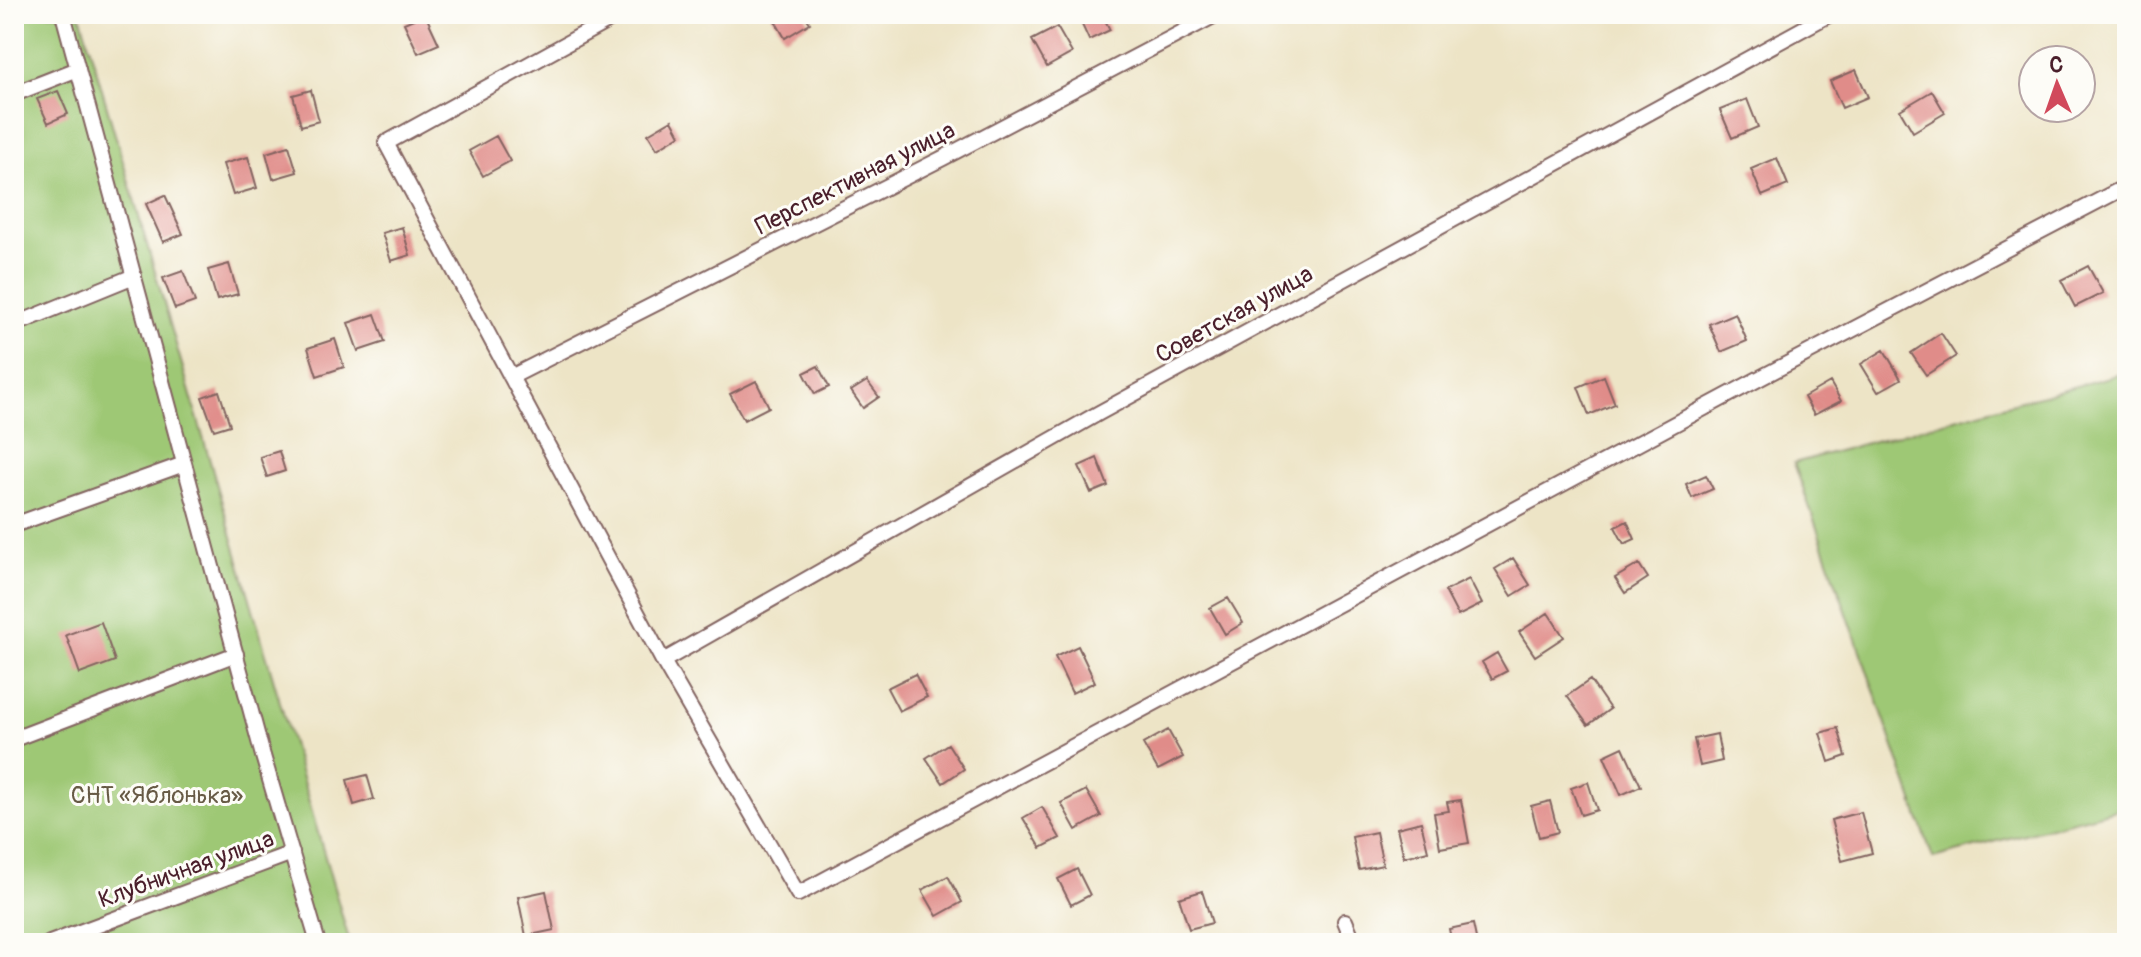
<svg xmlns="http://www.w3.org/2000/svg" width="2141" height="957" font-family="Pangolin,sans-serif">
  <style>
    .green { fill: #9ec875; stroke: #747450; stroke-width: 2 }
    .building { fill: #e08c89 }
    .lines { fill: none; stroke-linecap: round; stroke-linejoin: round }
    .street-casing { stroke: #836461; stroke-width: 18 }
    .street { stroke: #fff; stroke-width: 14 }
    .labels { text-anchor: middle; stroke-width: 6; stroke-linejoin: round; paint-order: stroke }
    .street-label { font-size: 24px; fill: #4a1f2b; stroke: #fdfcf7 }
    .park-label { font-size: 24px; fill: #675a45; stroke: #fdfcf7 }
  </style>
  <rect width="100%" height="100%" fill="#fdfcf7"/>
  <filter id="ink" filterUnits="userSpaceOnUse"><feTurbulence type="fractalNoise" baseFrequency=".0125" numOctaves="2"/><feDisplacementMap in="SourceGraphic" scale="16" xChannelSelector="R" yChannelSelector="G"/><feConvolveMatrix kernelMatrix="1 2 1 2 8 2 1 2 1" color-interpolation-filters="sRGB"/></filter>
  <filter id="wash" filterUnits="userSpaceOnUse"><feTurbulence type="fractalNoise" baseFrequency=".006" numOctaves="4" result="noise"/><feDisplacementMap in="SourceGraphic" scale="32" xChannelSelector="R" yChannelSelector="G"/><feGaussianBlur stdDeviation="1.8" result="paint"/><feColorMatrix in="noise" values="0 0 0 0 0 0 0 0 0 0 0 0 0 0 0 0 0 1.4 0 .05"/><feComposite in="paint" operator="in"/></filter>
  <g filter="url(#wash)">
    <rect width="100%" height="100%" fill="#ede4c6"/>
    <!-- green -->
    <path class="green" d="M14 14H80L350 943H14Z
      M2127 372V807L1933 858 1794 463Z"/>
    <g id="blocks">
      <!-- building -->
      <path class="building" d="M425 14 439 44 418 53 404 23Z
        M771 14H804L810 23 785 38Z
        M1077 14H1102L1110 30 1089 40Z
        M1057 27 1072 53 1047 67 1032 40Z
        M1856 70 1868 97 1842 108 1830 81Z
        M311 90 319 121 301 126 293 95Z
        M58 91 68 114 48 123 37 99Z
        M1932 91 1945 113 1913 132 1900 110Z
        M1747 99 1758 127 1732 138 1720 110Z
        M672 120 680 135 657 149 648 134Z
        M496 136 510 161 483 176 469 151Z
        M289 146 297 172 273 179 266 153Z
        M248 157 257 188 233 195 223 164Z
        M1777 158 1788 185 1762 196 1751 169Z
        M165 195 183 234 163 242 146 204Z
        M402 227 410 255 391 261 382 233Z
        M229 264 238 294 217 300 208 270Z
        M2088 266 2103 293 2075 307 2061 280Z
        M183 271 195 302 175 309 163 278Z
        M1735 313 1747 341 1721 352 1709 324Z
        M375 314 385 342 358 351 348 323Z
        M1941 333 1956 356 1926 375 1911 353Z
        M335 339 344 367 317 376 308 348Z
        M1884 350 1901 379 1878 392 1861 364Z
        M818 366 829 387 815 394 804 373Z
        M1604 376 1615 404 1589 415 1578 387Z
        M756 381 769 407 744 420 730 394Z
        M867 381 879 397 863 408 851 391Z
        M1830 382 1841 401 1814 415 1804 397Z
        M219 391 230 425 214 430 202 397Z
        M279 451 285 471 267 477 260 457Z
        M1097 458 1108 486 1091 493 1079 466Z
        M1706 475 1713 489 1692 498 1686 484Z
        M1627 521 1635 539 1624 544 1615 527Z
        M1513 558 1530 585 1512 596 1495 569Z
        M1639 564 1648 578 1625 593 1615 578Z
        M1469 579 1482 604 1458 616 1445 591Z
        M1228 598 1243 623 1225 634 1210 608Z
        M1548 613 1564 637 1535 656 1519 632Z
        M101 622 115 661 80 674 66 635Z
        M1078 646 1095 682 1072 693 1055 657Z
        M1497 653 1507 671 1492 679 1482 662Z
        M915 674 927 697 899 711 887 688Z
        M1590 680 1610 709 1588 725 1567 696Z
        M1838 728 1846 756 1829 762 1820 733Z
        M1168 730 1183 757 1158 770 1143 744Z
        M1717 734 1722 761 1700 766 1694 739Z
        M948 744 964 769 943 783 926 758Z
        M1623 747 1641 786 1621 795 1604 756Z
        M367 775 374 799 354 805 347 780Z
        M1588 782 1597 810 1581 815 1571 788Z
        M1086 790 1101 816 1076 830 1061 803Z
        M1461 800 1469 843 1440 848 1434 813 1449 811 1447 802Z
        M1550 801 1558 832 1539 837 1531 806Z
        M1042 807 1060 838 1041 848 1023 818Z
        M1861 812 1872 853 1842 861 1831 820Z
        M1421 822 1428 851 1404 857 1397 828Z
        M1376 832 1383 865 1359 870 1352 837Z
        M1077 869 1090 895 1071 905 1058 879Z
        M948 876 962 902 937 916 922 890Z
        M546 891 554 930 526 936 518 897Z
        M1202 891 1212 923 1189 929 1179 898Z
        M1473 924 1477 943H1452L1449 929Z"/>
    </g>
  </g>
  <g filter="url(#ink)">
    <use href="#blocks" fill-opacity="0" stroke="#836461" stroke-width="2"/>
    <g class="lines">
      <defs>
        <path id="street" d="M63 14 263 756 318 943
          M620 14 386 143 663 661 798 894 1762 377 2127 186
          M14 94 78 69
          M14 325 134 276
          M511 377 943 158 1217 14
          M14 525 184 464
          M663 661 1099 413 1830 14
          M14 739 236 654
          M1345 921 1354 943
          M50 943 292 853"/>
      </defs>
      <!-- street casing -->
      <use href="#street" class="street-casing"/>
      <!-- street -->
      <use href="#street" class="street"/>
    </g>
  </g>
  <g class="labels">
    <!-- street labels -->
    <g class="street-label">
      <text transform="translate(855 178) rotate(-27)" y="8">Перспективная улица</text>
      <text transform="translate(1234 314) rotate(-29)" y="8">Советская улица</text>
      <text transform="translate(186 869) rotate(-20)" y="8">Клубничная улица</text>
    </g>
    <!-- park labels -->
    <g class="park-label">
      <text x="157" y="803">СНТ «Яблонька»</text>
    </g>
  </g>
  <!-- margin -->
  <rect width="2141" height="957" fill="none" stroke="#fdfcf7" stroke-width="48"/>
  <!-- north arrow -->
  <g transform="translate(2057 84) rotate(358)"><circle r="38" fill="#fdfcf7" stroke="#b5a4a5" stroke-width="2"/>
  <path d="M0-6L14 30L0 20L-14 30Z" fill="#d1495b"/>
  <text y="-12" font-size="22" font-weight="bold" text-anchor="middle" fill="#4a1f2b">С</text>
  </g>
</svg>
